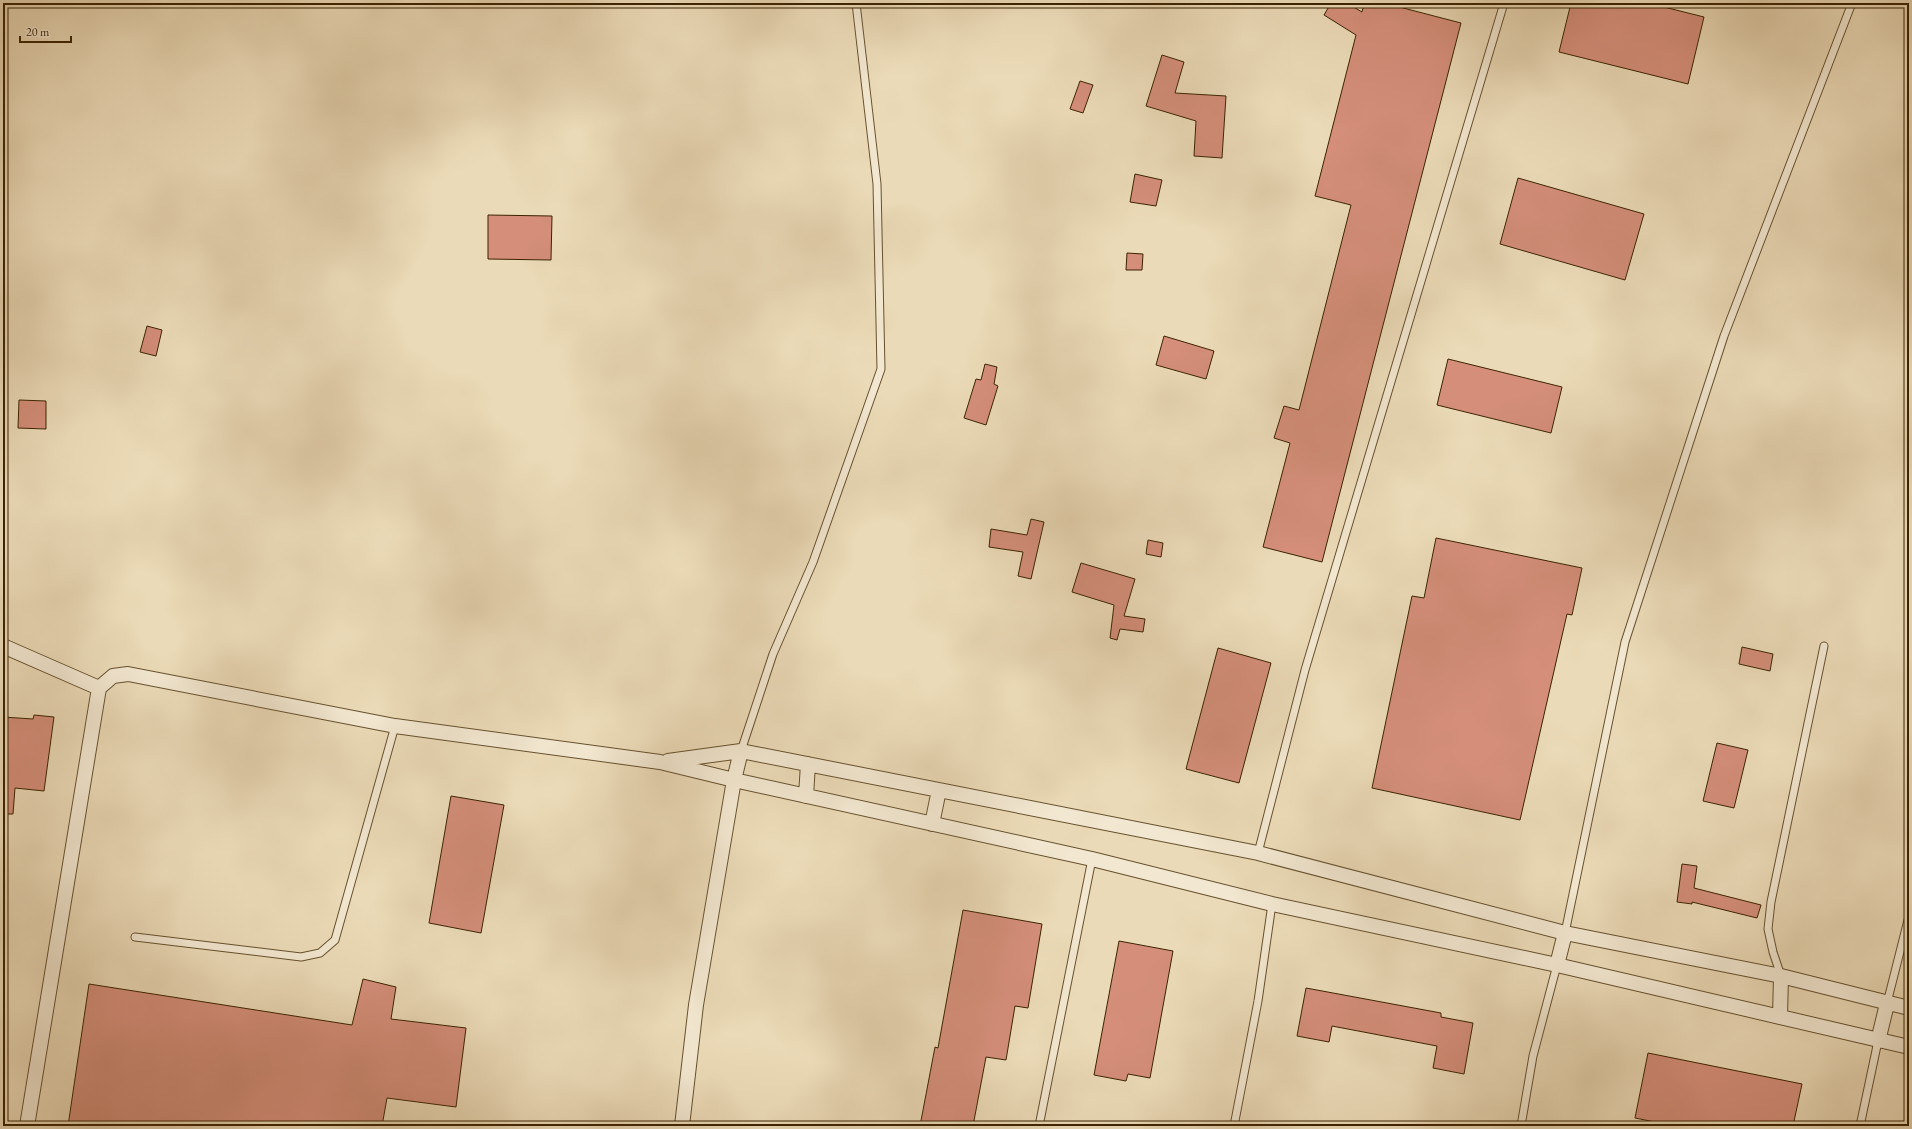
<svg xmlns="http://www.w3.org/2000/svg" width="1912" height="1129" font-family="'EB Garamond',serif">
  <style>
    .building { fill: #d48e7a; stroke: #3b2301 }
    .lines { fill: none; stroke-linecap: round; stroke-linejoin: round }
    .service-casing { stroke: #67512e; stroke-width: 9 }
    .minor-casing { stroke: #67512e; stroke-width: 16 }
    .service { stroke: #f2e7d0; stroke-width: 7 }
    .minor { stroke: #f2e7d0; stroke-width: 14 }
  </style>
  <rect width="100%" height="100%" fill="#ebdab7"/>
  <filter id="stains"><feTurbulence type="fractalNoise" baseFrequency=".005" numOctaves="4"/><feColorMatrix values="0 0 0 0 .2 0 0 0 0 .09 0 0 0 0 .02 0 0 0 .5 -.17"/></filter>
  <radialGradient id="worn" r=".72"><stop offset=".6" stop-color="#630" stop-opacity="0"/><stop offset="1" stop-color="#630" stop-opacity=".3"/></radialGradient>
  <!-- building -->
  <path class="building" d="M1331 3H1347L1362 12 1364 3H1384L1461 23 1322 562 1263 547 1290 443 1274 438 1284 406 1299 410 1351 205 1315 196 1356 35 1324 15Z
    M1571 3H1648L1704 17 1688 84 1559 52Z
    M1162 55 1184 62 1175 93 1226 96 1222 158 1194 156 1196 121 1146 106Z
    M1080 81 1093 85 1083 113 1070 109Z
    M1135 174 1162 180 1156 206 1130 202Z
    M1518 178 1644 214 1625 280 1500 244Z
    M488 215 552 216 551 260 488 259Z
    M1127 253 1143 254 1142 270H1126Z
    M147 326 162 330 156 356 140 352Z
    M1164 336 1214 351 1206 379 1156 365Z
    M1448 359 1562 387 1551 433 1437 405Z
    M985 364 997 367 994 384 998 386 986 425 964 418 976 379 981 380Z
    M19 400 46 401V429L18 428Z
    M1031 519 1044 522 1031 579 1018 576 1023 552 989 547 991 529 1027 535Z
    M1436 538 1582 568 1572 615 1567 614 1520 820 1372 788 1412 596 1424 598Z
    M1148 540 1163 543 1161 557 1146 554Z
    M1081 563 1135 579 1124 616 1145 619 1143 632 1120 629 1117 640 1110 638 1114 605 1072 592Z
    M1742 647 1773 654 1770 671 1739 664Z
    M1218 648 1271 663 1239 783 1186 769Z
    M34 715 54 717 44 791 15 788 13 814H3V717L33 719Z
    M1717 743 1748 750 1734 808 1703 801Z
    M451 796 504 805 481 933 429 923Z
    M1682 864 1697 866 1694 888 1761 905 1757 918 1692 902V904L1677 902Z
    M963 910 1042 924 1028 1008 1015 1006 1006 1060 986 1057 973 1126H920L935 1047 938 1048Z
    M1119 941 1173 951 1150 1078 1128 1074 1126 1081 1094 1075Z
    M363 979 396 987 391 1019 466 1028 456 1107 387 1098 382 1126H68L89 984 352 1025Z
    M1306 988 1441 1013V1017L1473 1023 1464 1074 1433 1068 1437 1046 1332 1026 1329 1042 1297 1036Z
    M1648 1053 1802 1084 1793 1126H1675L1635 1118Z"/>
  <g class="lines">
    <defs>
      <path id="service" d="M741 751 773 654 813 562 881 369 877 184 856 3
        M1258 853 1305 670 1504 3
        M1565 933 1625 642 1724 336 1852 3
        M135 937 301 957 320 953 335 940 395 726
        M1781 976 1773 952 1768 929 1771 902 1824 646
        M1887 1003 1909 916
        M1039 1126 1092 859
        M1234 1126 1258 1001 1272 904
        M1521 1126 1533 1056 1557 965
        M1860 1126 1878 1041"/>
      <path id="minor" d="M3 646 99 688
        M668 761 741 751 1258 853 1565 933 1781 976 1909 1008
        M806 796 808 764
        M932 824 939 790
        M1557 965 1565 933
        M1780 1017 1781 976
        M1878 1041 1887 1004
        M27 1126 99 688 113 676 128 674 395 726 660 762 734 780 1092 859 1272 904 1557 965 1909 1047
        M682 1126 696 1005 734 780 741 751"/>
    </defs>
    <!-- service casing -->
    <use href="#service" class="service-casing"/>
    <!-- minor casing -->
    <use href="#minor" class="minor-casing"/>
    <!-- service -->
    <use href="#service" class="service"/>
    <!-- minor -->
    <use href="#minor" class="minor"/>
  </g>
  <!-- margin -->
  <rect width="1912" height="1129" fill="none" stroke="#ebdab7" stroke-width="16"/>
  <rect x="4" y="4" width="1904" height="1121" fill="none" stroke="#3b2301" stroke-width="2"/>
  <rect x="8" y="8" width="1896" height="1113" fill="none" stroke="#3b2301"/>
  <!-- scale -->
  <path d="M20 36v6h51v-6" fill="none" stroke="#3b2301" stroke-width="2"/>
  <text x="26" y="36" font-size="12" fill="#3b2301" stroke="#f2e7d0" stroke-width="3" paint-order="stroke">20 m</text>
  <rect width="100%" height="100%" filter="url(#stains)"/>
  <rect width="100%" height="100%" fill="url(#worn)"/>
</svg>
